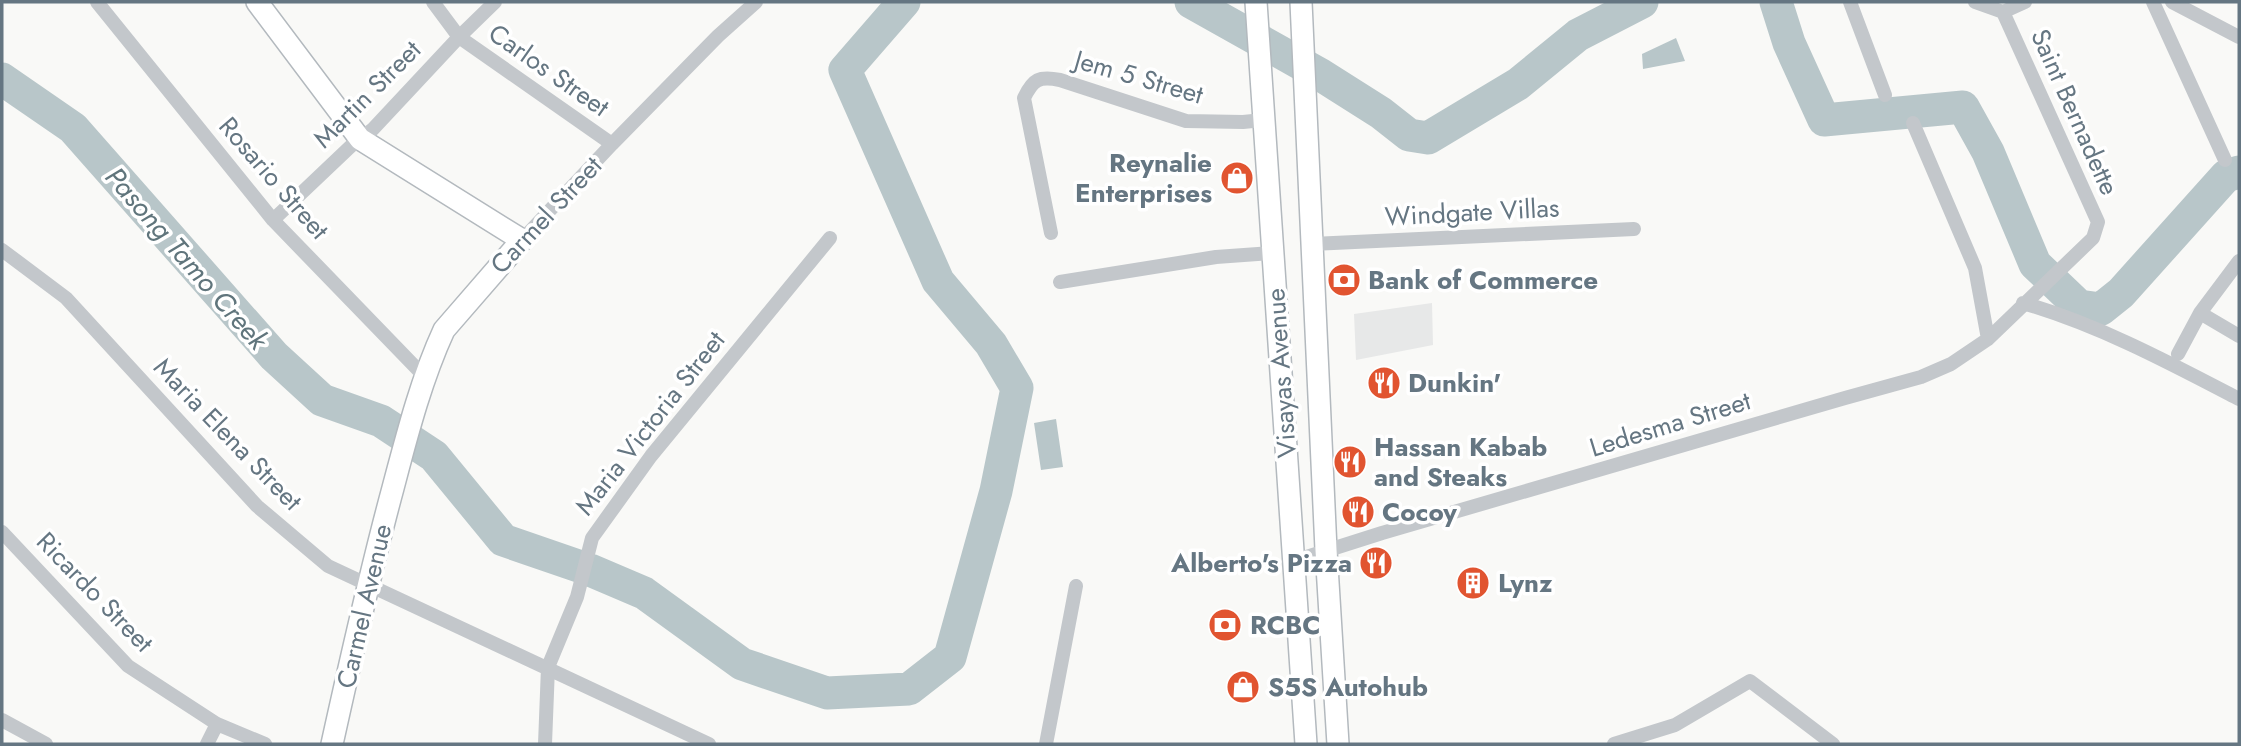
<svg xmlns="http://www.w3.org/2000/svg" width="2241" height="746" font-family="Jost,sans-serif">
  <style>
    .built { fill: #e7e8e8 }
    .water { fill: #b8c6c9 }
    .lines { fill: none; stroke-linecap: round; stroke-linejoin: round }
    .river { stroke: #b8c6c9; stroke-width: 33 }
    .secondary-casing { stroke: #b3b9be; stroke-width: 24 }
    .street { stroke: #c3c7cb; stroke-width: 14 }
    .secondary { stroke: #fff; stroke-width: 21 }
    .labels { text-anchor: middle; stroke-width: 7; stroke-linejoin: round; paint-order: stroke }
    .street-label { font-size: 26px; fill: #657682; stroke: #fff }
    .poi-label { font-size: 26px; font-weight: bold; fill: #657682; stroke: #fff; text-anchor: start }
    .water-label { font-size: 28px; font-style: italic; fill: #60757c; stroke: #fff }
  </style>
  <rect width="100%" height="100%" fill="#f9f9f7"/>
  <!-- built -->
  <path class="built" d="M1432 303 1433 345 1356 360 1354 314Z"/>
  <!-- water -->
  <path class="water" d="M1676 38 1685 61 1643 69 1642 54Z
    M1056 419 1063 467 1041 470 1034 423Z"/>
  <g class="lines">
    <!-- river -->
    <path class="river" d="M1191 2 1321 75 1381 113 1409 135 1428 138 1518 84 1578 35 1642 2
      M1776 2 1789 43 1824 120 1963 107 1988 152 2035 264 2079 306 2101 309 2121 293 2226 176 2239 172
      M2 79 73 128 274 356 322 400 381 421 434 456 503 540 590 570 644 593 742 664 827 693 909 689 950 657 996 491 1017 388 991 344 938 281 845 70 904 2"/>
    <defs>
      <path id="secondary" d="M257 2 360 139 522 240 444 330C421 380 407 435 393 488 370 573 351 658 332 744
        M1256 2 1306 744
        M1301 2 1326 550 1338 744"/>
    </defs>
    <!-- secondary casing -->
    <use href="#secondary" class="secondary-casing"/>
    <!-- street -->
    <path class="street" d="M97 2 273 220 425 377
      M433 2 459 37 612 144
      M1850 2 1885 95
      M1975 2 2003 12 2025 2
      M2153 2 2225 160
      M2172 2 2239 37
      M1913 123 1975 268 1988 339
      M273 220 351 146 373 129 459 37 495 2
      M1051 233 1024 98C1033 79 1039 76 1060 80L1186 121 1243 122 1263 120
      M522 240 612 144 718 36 756 2
      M1312 244 1634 229
      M2 250 66 298 257 506 328 566 709 744
      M1060 282 1216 257 1272 253
      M2023 303C2099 325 2170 363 2239 399
      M2200 313 2239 336
      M2178 354 2200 313 2239 261
      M2 532 128 666 217 724 265 744
      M1294 561 1382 533 1845 398 1921 377 1951 364 1988 339 2093 238 2098 222 2003 12
      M2 720 46 744
      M207 744 217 724
      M545 744 548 667 577 597 592 538 651 456 830 238
      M1046 744 1076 586
      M1614 744 1675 725 1750 681 1833 744"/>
    <!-- secondary -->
    <use href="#secondary" class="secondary"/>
  </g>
  <!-- icons -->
  <defs>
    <symbol id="shop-disc" viewBox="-11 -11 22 22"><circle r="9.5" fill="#e15430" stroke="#fff"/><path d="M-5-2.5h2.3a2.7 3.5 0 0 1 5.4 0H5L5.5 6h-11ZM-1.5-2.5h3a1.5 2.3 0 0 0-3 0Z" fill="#fff"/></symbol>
    <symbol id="bank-disc" viewBox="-11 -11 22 22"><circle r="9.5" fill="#e15430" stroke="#fff"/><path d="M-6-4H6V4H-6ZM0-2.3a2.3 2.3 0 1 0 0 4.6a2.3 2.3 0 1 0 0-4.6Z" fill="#fff"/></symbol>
    <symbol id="restaurant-disc" viewBox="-11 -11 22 22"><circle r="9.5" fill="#e15430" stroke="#fff"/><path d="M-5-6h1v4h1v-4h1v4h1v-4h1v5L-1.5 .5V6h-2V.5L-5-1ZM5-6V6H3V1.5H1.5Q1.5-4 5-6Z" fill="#fff"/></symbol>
    <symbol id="building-disc" viewBox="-11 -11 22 22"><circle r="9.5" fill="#e15430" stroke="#fff"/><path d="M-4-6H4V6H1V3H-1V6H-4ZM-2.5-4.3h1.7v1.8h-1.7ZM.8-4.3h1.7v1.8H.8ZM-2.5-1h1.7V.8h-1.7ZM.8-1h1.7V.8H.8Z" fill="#fff"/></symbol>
  </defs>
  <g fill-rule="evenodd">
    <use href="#shop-disc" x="1218" y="159" width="38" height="38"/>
    <use href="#bank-disc" x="1325" y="261" width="38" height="38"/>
    <use href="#restaurant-disc" x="1365" y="364" width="38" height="38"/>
    <use href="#restaurant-disc" x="1331" y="443" width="38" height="38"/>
    <use href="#restaurant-disc" x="1339" y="493" width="38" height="38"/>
    <use href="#restaurant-disc" x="1357" y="544" width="38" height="38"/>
    <use href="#building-disc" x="1454" y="564" width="38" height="38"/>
    <use href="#bank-disc" x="1206" y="606" width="38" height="38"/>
    <use href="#shop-disc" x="1224" y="668" width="38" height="38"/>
  </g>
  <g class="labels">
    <!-- street labels -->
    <g class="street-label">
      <text transform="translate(549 70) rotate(35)" y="9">Carlos Street</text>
      <text transform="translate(1139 77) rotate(16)" y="9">Jem 5 Street</text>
      <text transform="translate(367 94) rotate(-45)" y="9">Martin Street</text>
      <text transform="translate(2075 112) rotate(66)" y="9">Saint Bernadette</text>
      <text transform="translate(274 178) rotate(49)" y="9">Rosario Street</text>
      <text transform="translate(1472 212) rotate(-3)" y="9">Windgate Villas</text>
      <text transform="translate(546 215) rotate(-47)" y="9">Carmel Street</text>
      <text transform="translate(1281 373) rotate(-94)" y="9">Visayas Avenue</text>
      <text transform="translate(650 423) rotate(-52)" y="9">Maria Victoria Street</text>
      <text transform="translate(1670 424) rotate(-17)" y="9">Ledesma Street</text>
      <text transform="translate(228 434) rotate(46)" y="9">Maria Elena Street</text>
      <text transform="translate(95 592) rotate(46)" y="9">Ricardo Street</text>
      <text transform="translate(364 606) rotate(-77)" y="9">Carmel Avenue</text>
    </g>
    <!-- poi labels -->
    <g class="poi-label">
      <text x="1212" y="172" text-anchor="end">Reynalie<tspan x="1212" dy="30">Enterprises</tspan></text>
      <text x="1368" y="289">Bank of Commerce</text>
      <text x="1408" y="392">Dunkin'</text>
      <text x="1374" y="456">Hassan Kabab<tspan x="1374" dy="30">and Steaks</tspan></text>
      <text x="1382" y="521">Cocoy</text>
      <text x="1352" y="572" text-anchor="end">Alberto's Pizza</text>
      <text x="1498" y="592">Lynz</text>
      <text x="1250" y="634">RCBC</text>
      <text x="1268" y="696">S5S Autohub</text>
    </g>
    <!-- water labels -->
    <g class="water-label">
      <text transform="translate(187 258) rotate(49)" y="10">Pasong Tamo Creek</text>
    </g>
  </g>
  <!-- border -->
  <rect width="2241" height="746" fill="none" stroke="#657682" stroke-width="7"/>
</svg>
